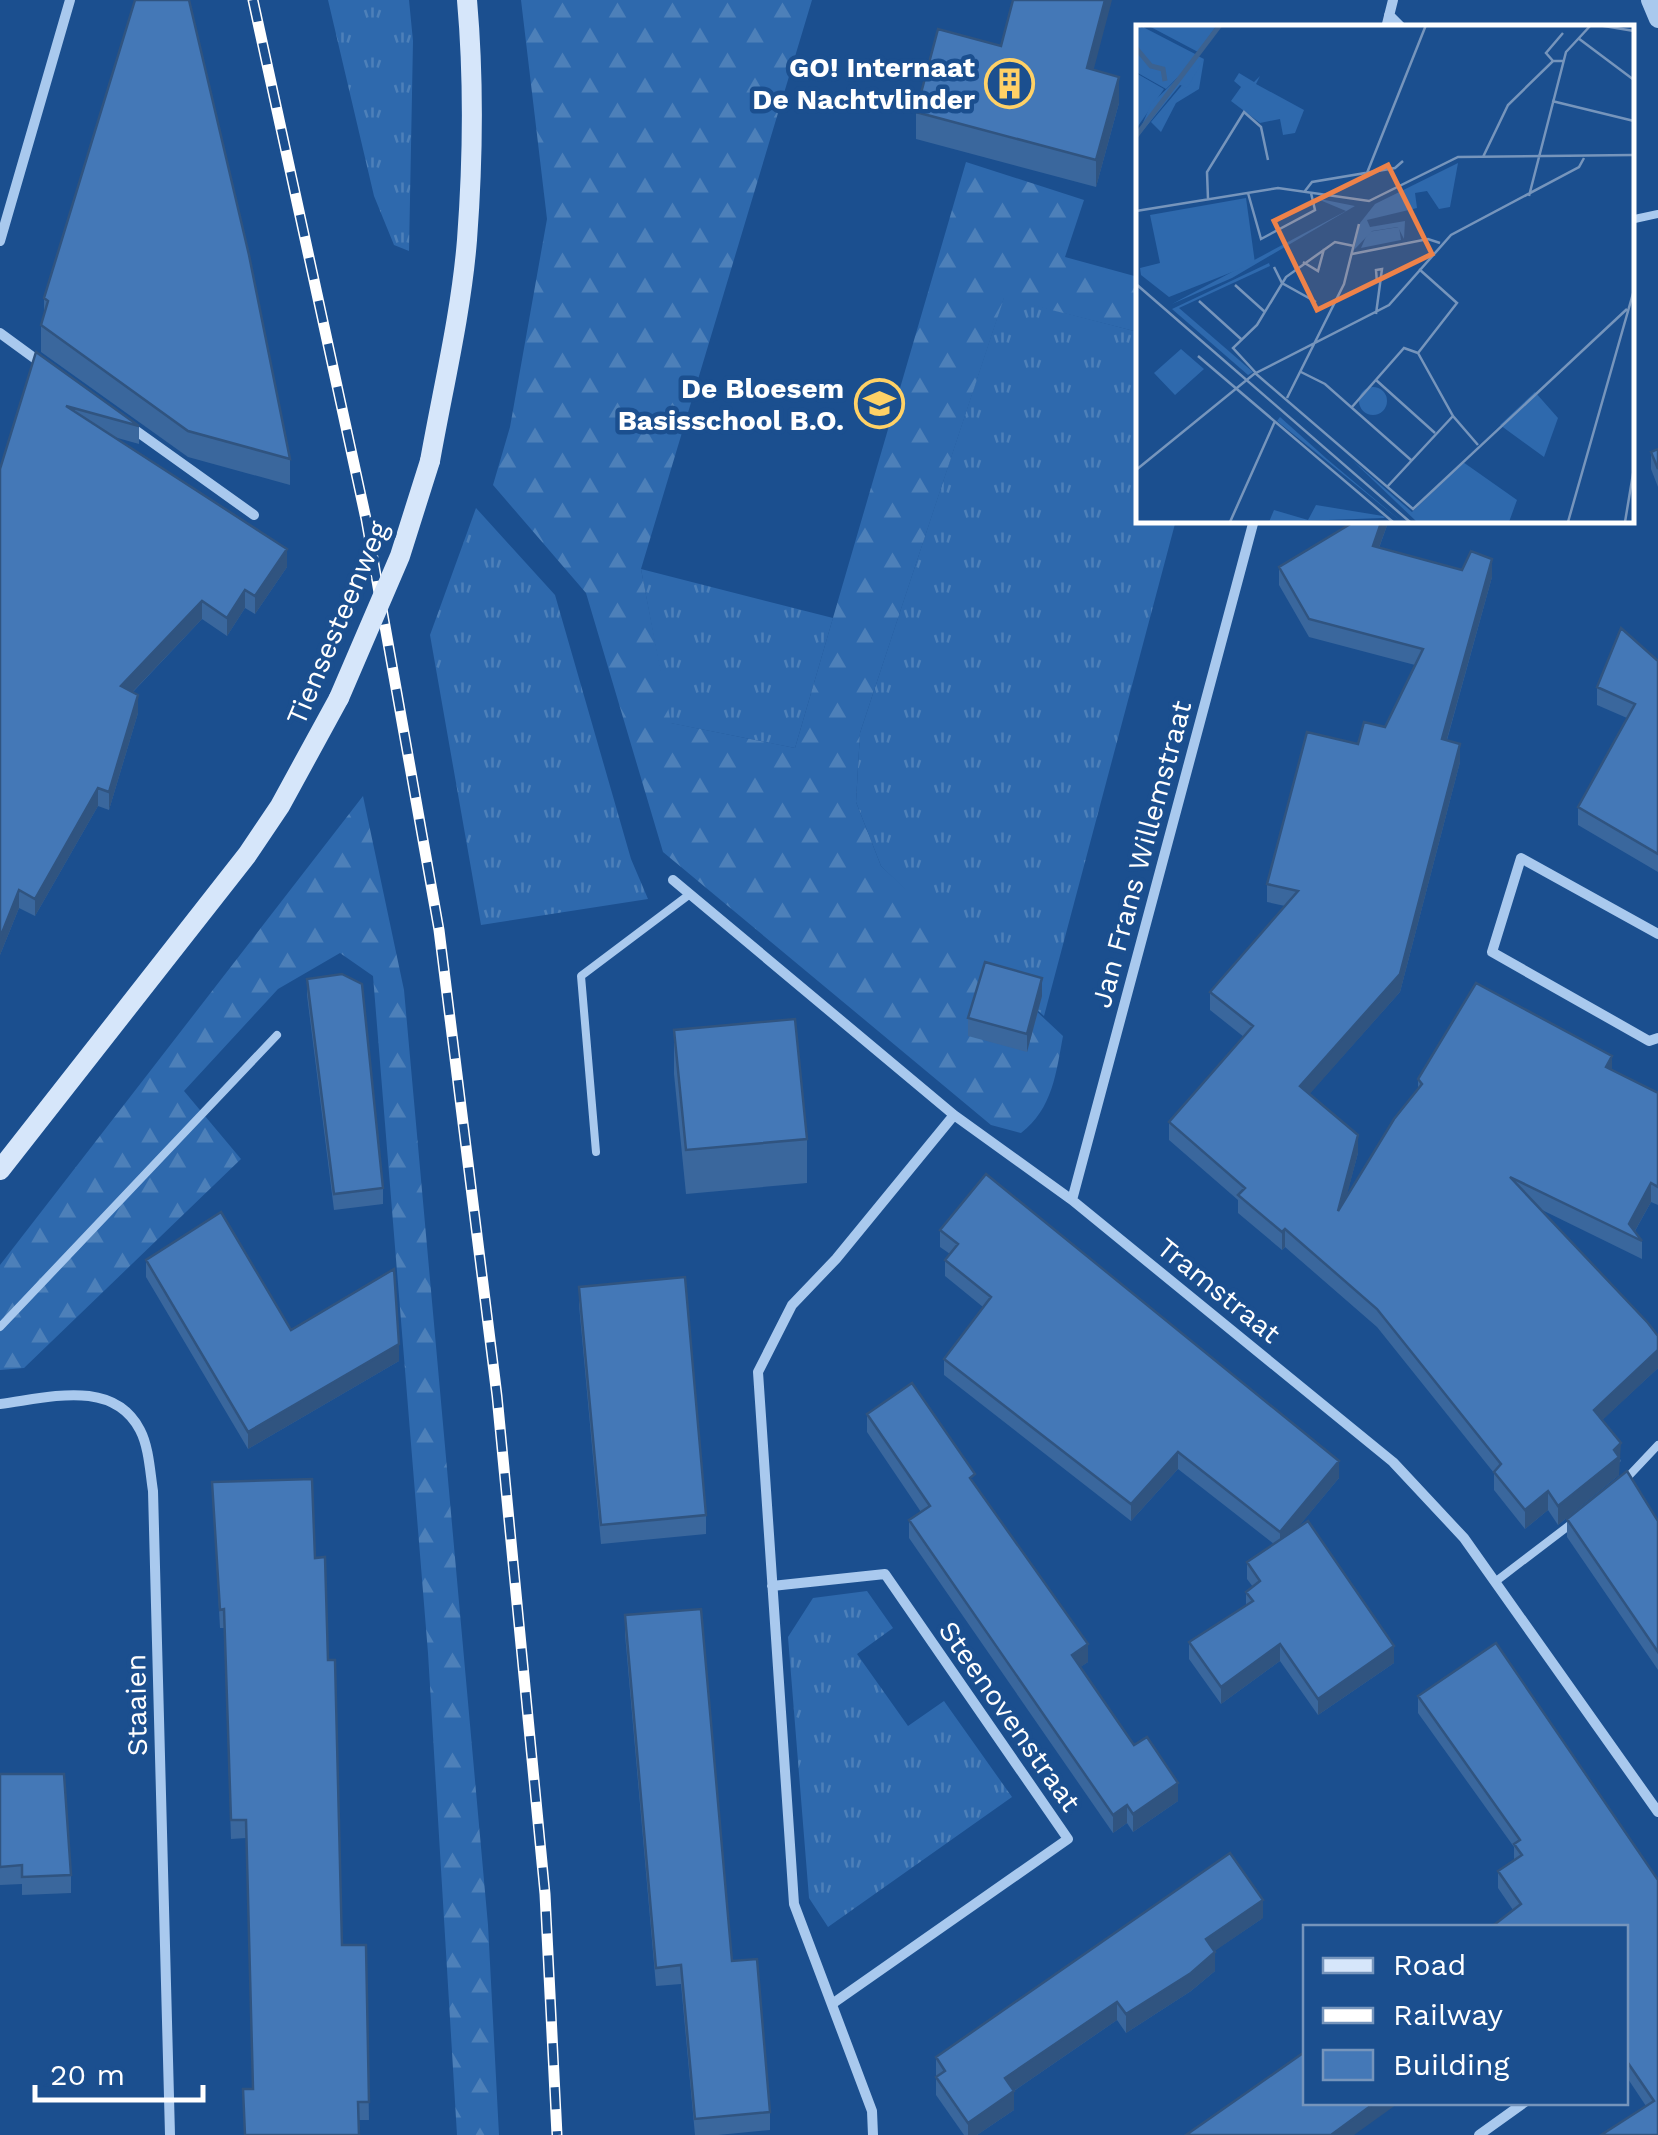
<svg xmlns="http://www.w3.org/2000/svg" width="1658" height="2135" font-family="'Work Sans',sans-serif">
  <style>
    .grass { fill: url(#grass-tufts) }
    .forest { fill: url(#forest-firs) }
    .lines { fill: none; stroke-linecap: round; stroke-linejoin: round }
    .service { stroke: #a9c9ee; stroke-width: 8 }
    .minor { stroke: #a9c9ee; stroke-width: 10 }
    .tertiary { stroke: #a9c9ee; stroke-width: 18 }
    .secondary { stroke: #d6e6fa; stroke-width: 20 }
    .rail-casing { stroke: #fff; stroke-width: 11 }
    .rail { stroke: #1b4f8f; stroke-width: 8; stroke-dasharray: 22; stroke-linecap: butt }
    .secondary-bridge { stroke: #d6e6fa; stroke-width: 20 }
    .wall { fill: #3a679d }
    .shaded-wall { fill: #305480 }
    .building { fill: #4478b7; stroke: #305480; stroke-width: 2.5 }
    .labels { text-anchor: middle; stroke-width: 9; stroke-linejoin: round; paint-order: stroke }
    .poi-label { font-size: 28px; font-weight: bold; fill: #fff; stroke: #1b4f8f; text-anchor: end }
    .street-label { font-size: 28px; fill: #fff; stroke: #1b4f8f }
    .inset-river { fill: none; stroke: #3c6290; stroke-width: 5 }
    .inset-road { fill: none; stroke: #7695bc; stroke-width: 2.5 }
    .view { fill: #ee8249; fill-opacity: 0.15; stroke: #ee8249; stroke-width: 5 }
    .inset-edge { fill: none; stroke: #fff; stroke-width: 5 }
  </style>
  <defs>
    <pattern id="grass-tufts" width="24" height="20" patternUnits="userSpaceOnUse" patternTransform="scale(2.5)"><rect width="24" height="20" fill="#2e69ad"/><path d="M3 7l-1-3M5 7V3M7 7l1-3M15 17l-1-3M17 17v-4M19 17l1-3" fill="none" stroke="#4d80b9"/></pattern>
    <pattern id="forest-firs" width="22" height="20" patternUnits="userSpaceOnUse" patternTransform="scale(2.5)"><rect width="22" height="20" fill="#2e69ad"/><path d="M5 1l3.5 6h-7zM16 11l3.5 6h-7z" fill="#4d80b9"/></pattern>
  </defs>
  <rect width="100%" height="100%" fill="#1b4f8f"/>
  <!-- grass -->
  <path class="grass" d="M328 0H409L413 41 409 251 394 245 374 196Z
    M1004 297 1138 332V520H1176L1044 1016 949 932 881 866 856 802 860 733Z
    M476 508 555 595 631 859 648 899 481 925 430 635Z
    M641 569 833 618 795 748 670 723Z
    M867 1591 893 1628 857 1654 908 1726 944 1701 1012 1797 828 1927 809 1898 788 1637 813 1598Z"/>
  <!-- forest -->
  <path class="forest" d="M521 0H812L641 569 671 723 795 748 966 162 1084 200 1065 257 1138 277V332L1004 298 860 733 856 802 881 866 1063 1036C1056 1073 1053 1108 1021 1133L991 1125 663 852 586 593 493 485 510 427 547 219Z
    M363 796 404 990 488 1925 499 2135H457L428 1653 373 976 340 953 278 989 184 1091 241 1159 24 1368 0 1370V1265Z"/>
  <g class="lines">
    <!-- service -->
    <path class="service" d="M1630 220 1658 214
      M596 1152 581 976 690 894
      M0 1327 277 1035
      M1624 1481 1658 1445
      M1495 1582 1571 1524"/>
    <!-- minor -->
    <path class="minor" d="M1389 15 1402 28
      M1386 28 1393 0
      M0 241 70 0
      M0 333 41 363
      M128 425 254 515
      M673 880 954 1115 1072 1200 1393 1462 1464 1538 1658 1812
      M1658 934 1521 858 1492 952 1649 1041 1658 1038
      M1072 1200 1254 520
      M0 1404C48 1398 113 1378 140 1430 149 1447 150 1472 153 1491L170 2135
      M772 1586 885 1574 1068 1839 832 2004
      M873 2135 872 2111 794 1904 758 1372 792 1305 836 1259 954 1115
      M1479 2135 1525 2102"/>
    <!-- tertiary -->
    <path class="tertiary" d="M1650 0 1658 19"/>
    <!-- secondary -->
    <path class="secondary" d="M430 461C443 388 461 314 467 240 473 160 474 79 467 0
      M0 1170 247 855 280 806 339 698"/>
    <defs>
      <path id="rail" d="M253 0 366 519 439 930 497 1396 545 1894 557 2135"/>
    </defs>
    <!-- rail casing -->
    <use href="#rail" class="rail-casing"/>
    <!-- rail -->
    <use href="#rail" class="rail"/>
    <!-- secondary-bridge -->
    <path class="secondary-bridge" d="M339 698 400 556 430 461"/>
  </g>
  <!-- wall -->
  <path class="wall" d="M1001 46 1093 70 1119 103 1096 187 916 139V112Z
    M44 298 290 459V485L188 457 41 352V325L44 314Z
    M36 352 139 426V444L114 437 287 567 255 614 245 608 227 636 202 619 133 692 138 713 109 810 98 806 35 916 19 908 0 955V469Z
    M1658 449V487L1651 469V452Z
    M1389 520 1379 548 1492 577 1447 740 1460 762 1400 992 1309 1094 1358 1153 1346 1197 1418 1088V1079L1612 1070 1658 1093V1205L1651 1202 1635 1231 1642 1241V1259L1542 1210 1658 1336V1368L1602 1420 1621 1461 1619 1463V1475L1558 1525 1548 1510 1525 1529 1494 1490V1473L1377 1327 1285 1247 1282 1250 1238 1213V1200L1169 1140V1122L1244 1037 1210 1010V992L1285 906 1267 902V884L1358 744 1385 727 1415 665 1309 637 1279 585V567Z
    M1658 661V872L1578 825V807L1627 718 1597 705V687Z
    M307 979 383 1188V1204L334 1210 307 995Z
    M1042 996 1027 1052 968 1036V1018Z
    M674 1030 807 1139V1183L686 1194 674 1074Z
    M940 1230 1339 1478 1298 1527 1394 1663 1318 1715 1280 1661 1221 1704 1189 1659V1642L1246 1605V1592L1253 1587 1247 1579V1562L1274 1544 1178 1469 1131 1521 944 1375V1359L983 1307 945 1276V1260L950 1254 940 1247Z
    M146 1260 291 1330 399 1361 248 1449 146 1277Z
    M579 1287 706 1515V1534L601 1544 579 1305Z
    M867 1414 975 1486 1088 1662 1080 1667 1134 1745 1178 1801 1133 1832 1127 1823 1113 1833 909 1538V1520L921 1512 867 1432Z
    M212 1482 315 1558 328 1660 342 1945H366L369 2120H359V2135H245L243 2089H253L246 1838 231 1839 224 1628H220Z
    M1567 1519 1658 1521V1670L1567 1537Z
    M625 1615 732 1961 770 2112V2130L718 2135H695L681 1984 656 1986 625 1634Z
    M1418 1696 1658 1880V2135L1646 2106 1626 2076V1928L1513 1910 1498 1888V1871L1514 1861V1847L1418 1713Z
    M0 1774 71 1875V1893L22 1895V1884L0 1885Z
    M1263 1918 1214 1951 1215 1971 1191 1991 1126 2033 1117 2020 1014 2091V2110L977 2135H964L936 2095V2057Z"/>
  <!-- shaded-wall -->
  <path class="shaded-wall" d="M1105 0H1112L1087 95V68Z
    M1119 77V103L1096 187V160Z
    M1382 520H1389L1373 564V546Z
    M287 549V567L255 614V596Z
    M1492 559V577L1442 757V739Z
    M245 590V608L227 636V618Z
    M202 601V619L121 704V686Z
    M138 695V713L109 810V792Z
    M1460 744V762L1400 992 1300 1105V1086Z
    M98 788V806L35 916V899Z
    M19 890V908L0 955V938Z
    M1042 978V996L1027 1052V1034Z
    M1612 1056V1074L1606 1067Z
    M1358 1135V1153L1338 1229V1211Z
    M1651 1183V1202L1632 1236 1629 1224Z
    M1285 1229V1247L1282 1250V1232Z
    M399 1344V1361L248 1449V1432Z
    M1658 1350V1368L1594 1428V1410Z
    M1621 1443 1619 1475 1558 1525V1506Z
    M1178 1452V1469L1131 1521V1504Z
    M1339 1461V1478L1280 1549V1532Z
    M1548 1491V1510L1525 1529V1510Z
    M1088 1644V1662L1072 1673V1655Z
    M1280 1644V1661L1221 1704V1687Z
    M1394 1646V1663L1318 1715V1699Z
    M1178 1783V1801L1133 1832V1814Z
    M1127 1805V1823L1113 1833V1815Z
    M1263 1900V1918L1206 1957V1939Z
    M1215 1952V1971L1191 1991 1126 2033V2014Z
    M1117 2002V2020L1005 2097V2078Z
    M1014 2091V2110L977 2135H968V2123Z
    M1376 2102H1400L1354 2135H1331Z"/>
  <!-- building -->
  <path class="building" d="M135 0H189L249 255 290 459 188 431 41 325 48 301 44 298Z
    M1013 0H1105L1087 68 1119 77 1096 160 916 112 938 29 1001 46Z
    M36 352 139 426 66 406 287 549 255 596 245 590 227 618 202 601 121 686 138 695 109 792 98 788 35 899 19 890 0 938V469Z
    M1658 449V469L1651 452Z
    M1357 520H1382L1373 546 1462 570 1471 551 1492 559 1442 739 1460 744 1400 974 1300 1086 1358 1135 1338 1211 1394 1119 1422 1084 1418 1079 1476 983 1612 1056 1606 1067 1658 1093V1187L1651 1183 1629 1224 1642 1241 1510 1177 1648 1323 1658 1336V1350L1594 1410 1621 1443 1614 1450 1619 1457 1558 1506 1548 1491 1525 1510 1494 1472 1501 1464 1377 1309 1285 1229 1282 1232 1238 1195 1245 1188 1169 1122 1253 1026 1210 992 1298 891 1267 884 1307 732 1358 744 1364 722 1385 727 1423 649 1309 619 1279 567Z
    M1621 628 1658 661V854L1578 807 1635 704 1597 687Z
    M985 962 1042 978 1027 1034 968 1018Z
    M342 974 362 984 383 1188 334 1194 307 979Z
    M795 1019 807 1139 686 1150 674 1030Z
    M986 1174 1339 1461 1280 1532 1178 1452 1131 1504 944 1359 991 1297 945 1260 958 1244 940 1230Z
    M221 1212 291 1330 394 1269 399 1344 248 1432 146 1260Z
    M685 1277 706 1515 601 1525 579 1287Z
    M912 1383 975 1474 970 1478 1088 1644 1072 1655 1134 1745 1147 1737 1178 1783 1133 1814 1127 1805 1113 1815 909 1520 930 1506 867 1414Z
    M1627 1471 1658 1521V1652L1567 1519Z
    M312 1479 315 1558 325 1557 328 1660H335L342 1945H366L369 2102H358L359 2135H245L243 2089H253L246 1820H231L224 1609 220 1610 212 1482Z
    M1308 1521 1394 1646 1318 1699 1280 1644 1221 1687 1189 1642 1253 1601 1246 1592 1260 1581 1247 1562Z
    M701 1609 732 1961 757 1959 770 2112 695 2119 681 1965 656 1968 625 1615Z
    M1496 1643 1658 1880V2135H1601L1654 2101 1626 2060V1928H1490L1521 1904 1498 1871 1522 1855 1514 1844 1520 1840 1418 1696Z
    M0 1774H64L71 1875 22 1877V1865L0 1867Z
    M1230 1853 1263 1900 1206 1939 1215 1952 1191 1973 1126 2014 1117 2002 1005 2078 1014 2091 968 2123 936 2077 945 2071 936 2057Z
    M1306 2051V2102H1376L1331 2135H1186Z"/>
  <!-- icons -->
  <defs>
    <symbol id="building-ring" viewBox="-11 -11 22 22"><circle r="9.5" fill="#1b4f8f" stroke="#ffd166" stroke-width="1.5"/><path d="M-4-6H4V6H1V3H-1V6H-4ZM-2.5-4.3h1.7v1.8h-1.7ZM.8-4.3h1.7v1.8H.8ZM-2.5-1h1.7V.8h-1.7ZM.8-1h1.7V.8H.8Z" fill="#ffd166"/></symbol>
    <symbol id="school-ring" viewBox="-11 -11 22 22"><circle r="9.5" fill="#1b4f8f" stroke="#ffd166" stroke-width="1.5"/><path d="M0-5L7-2L0 1L-7-2ZM-4 1L0 2.5L4 1V4Q0 6-4 4Z" fill="#ffd166"/></symbol>
  </defs>
  <g fill-rule="evenodd">
    <use href="#building-ring" x="982" y="56" width="55" height="55"/>
    <use href="#school-ring" x="852" y="376" width="55" height="55"/>
  </g>
  <g class="labels">
    <!-- poi labels -->
    <g class="poi-label">
      <text x="975" y="77">GO! Internaat<tspan x="975" dy="32">De Nachtvlinder</tspan></text>
      <text x="844" y="398">De Bloesem<tspan x="844" dy="32">Basisschool B.O.</tspan></text>
    </g>
    <!-- street labels -->
    <g class="street-label">
      <text transform="translate(337 623) rotate(-67)" y="10">Tiensesteenweg</text>
      <text transform="translate(1141 854) rotate(-75)" y="10">Jan Frans Willemstraat</text>
      <text transform="translate(1219 1290) rotate(39)" y="10">Tramstraat</text>
      <text transform="translate(136 1705) rotate(-91)" y="10">Staaien</text>
      <text transform="translate(1010 1716) rotate(55)" y="10">Steenovenstraat</text>
    </g>
  </g>
  <!-- overview -->
  <g transform="translate(1136 25)">
    <rect width="498" height="498" fill="#1b4f8f"/>
    <path d="M11 0H81L62 27ZM68 34 63 64 40 78 25 107 15 97ZM0 48 28 64 0 104ZM103 48 118 57 124 51 120 59 168 85 159 108 147 110 144 94 124 98 95 76 105 62 98 56ZM263 202 265 215 225 223 232 207ZM399 367 422 393 408 432 364 400ZM216 435 276 487 327 437 381 475 373 497H281ZM180 480 247 491 249 493 133 497 138 485 172 495Z" fill="#2e69ad"/>
    <path d="M0 0 68 34 51 63 44 60 0 114 15 79 42 53 0 19ZM322 138 314 182 303 184 291 166 279 168 281 183 231 195 234 202 269 196 268 214 262 202 236 206 218 225 224 198 239 179ZM179 173 219 181 96 253 36 279 210 186ZM133 238 134 241 43 283 117 347 112 350 36 284ZM144 392 191 434 266 497 141 396Z" fill="#2e69ad"/>
    <path d="M7 2 63 31 30 64 0 47V12ZM110 173 119 238 33 272 5 250 4 243 24 238 14 190ZM45 324 68 344 39 370 18 348ZM223 376a14 14 0 1 1 28 0a14 14 0 1 1-28 0Z" fill="#2e69ad"/>
    <path class="inset-river" d="M0 23 15 41 27 44 29 56M0 111 84 0"/>
    <path class="inset-road" d="M462 0 498 6M442 13 498 55M417 36 410 28 427 8M416 76 498 96M347 132 372 80 417 36H427M231 148 290 0M169 166 176 157 259 143 267 136M112 168 125 214 179 185 175 168M393 171 430 27 455 0M72 174 71 147 108 87 125 102 132 135M0 186 142 163 233 176 322 132 497 130M216 229 292 214 304 218M167 237 182 246 188 224M138 242 146 258 180 277M0 259 274 497M99 260 129 287M63 276 105 314M240 289 246 244 240 245 241 258M282 328 321 278 283 244M282 328 317 391 342 420M62 331 257 497M165 347 189 359 275 435M119 348 277 484 491 284M120 348 97 323 121 300 150 252 199 217 218 221M240 355 299 408M151 373 208 259 223 199M216 382 268 323 282 328M0 445 118 349 253 280 315 210 443 142 448 133M251 462 317 391M94 497 139 396M432 497 498 265M489 497 498 443"/>
    <path class="view" d="M252 140 296 229 181 285 138 196Z"/>
    <rect width="498" height="498" class="inset-edge"/>
  </g>
  <!-- legend -->
  <rect x="1303" y="1925" width="325" height="180" fill="#1b4f8f" stroke="#7695bc" stroke-width="2.5"/>
  <rect x="1323" y="1958" width="50" height="15" fill="#d6e6fa" stroke="#7695bc" stroke-width="2.5"/>
  <text x="1393" y="1975" font-size="30" fill="#ffffff">Road</text>
  <rect x="1323" y="2008" width="50" height="15" fill="#ffffff" stroke="#7695bc" stroke-width="2.5"/>
  <text x="1393" y="2025" font-size="30" fill="#ffffff">Railway</text>
  <rect x="1323" y="2050" width="50" height="30" fill="#4478b7" stroke="#7695bc" stroke-width="2.5"/>
  <text x="1393" y="2075" font-size="30" fill="#ffffff">Building</text>
  <!-- scale -->
  <path d="M35 2085v15h168v-15" fill="none" stroke="#ffffff" stroke-width="5"/>
  <text x="50" y="2085" font-size="30" fill="#ffffff" stroke="#1b4f8f" stroke-width="8" paint-order="stroke">20 m</text>
</svg>
